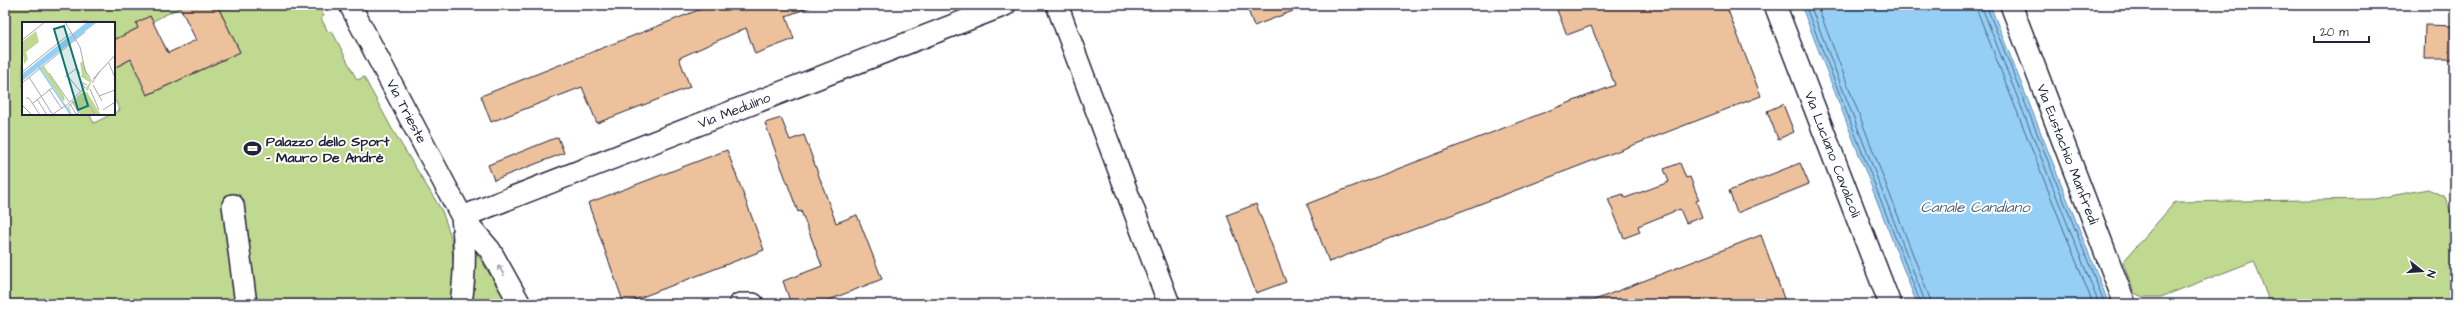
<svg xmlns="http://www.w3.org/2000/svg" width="2460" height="309" font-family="'Architects Daughter',sans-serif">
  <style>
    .green { fill: #c0d990; stroke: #717e66 }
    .water { fill: #95cff5; stroke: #678aab }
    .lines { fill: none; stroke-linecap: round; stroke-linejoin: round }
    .shore { stroke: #506785; stroke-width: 1 }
    .building { fill: #ecc19b; stroke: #22223b }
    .minor-casing { stroke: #22223b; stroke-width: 24 }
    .minor { stroke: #fff; stroke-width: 21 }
    .oneway { stroke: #9c9ca7 }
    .labels { text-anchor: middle; stroke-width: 4; stroke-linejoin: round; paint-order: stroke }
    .street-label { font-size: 14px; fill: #22223b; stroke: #fff }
    .poi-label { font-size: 14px; font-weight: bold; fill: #22223b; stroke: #fff; text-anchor: start }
    .water-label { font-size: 15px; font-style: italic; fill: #4a5f7c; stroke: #fff }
    .inset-river { fill: none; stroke: #95cff5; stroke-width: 2 }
    .inset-road { fill: none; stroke: #a7a7b1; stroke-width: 1 }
    .view { fill: #0f766e; fill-opacity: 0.15; stroke: #0f766e; stroke-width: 2 }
    .inset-edge { fill: none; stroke: #22223b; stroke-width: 2 }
  </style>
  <rect width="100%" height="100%" fill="#fff"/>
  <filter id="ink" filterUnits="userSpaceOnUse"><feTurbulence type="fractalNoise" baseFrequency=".025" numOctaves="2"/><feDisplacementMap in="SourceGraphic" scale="8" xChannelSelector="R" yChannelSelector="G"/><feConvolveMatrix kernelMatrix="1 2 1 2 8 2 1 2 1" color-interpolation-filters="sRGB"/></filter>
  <g filter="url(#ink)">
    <!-- green -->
    <path class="green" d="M15 5H185L153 21 150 16 137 23 138 28 114 40V23H23V114H89L94 123 120 110 114 99V68L163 43 169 53 135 68 148 95 240 52 217 5H318L324 16 321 18 328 32 332 31 357 80 364 77 392 129 442 211 451 237 454 269 451 304H5V7Z
      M2428 189 2445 197 2454 221V304H2270L2254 261 2161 297H2143L2134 293 2123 262 2175 202 2374 199Z
      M473 247 508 304H471Z"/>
    <!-- water -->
    <path class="water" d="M1801 5H1990L2109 304H1917Z"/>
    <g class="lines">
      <!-- shore -->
      <path class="shore" d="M1805 5 1921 304
        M1810 5 1926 304
        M1817 5 1932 304
        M1975 5 2093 304
        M1981 5 2099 304
        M1986 5 2105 304"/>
    </g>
    <!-- building -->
    <path class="building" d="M179 5H217L240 52 147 95 131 59 114 68V40L138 28 136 23 150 16 168 53 196 40Z
      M711 5 813 6 786 16 794 39 755 54 746 28 679 58 690 87 597 123 582 87 491 122 481 96Z
      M1246 5H1305L1306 6 1254 26Z
      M1555 5H1726L1761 96 1329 262 1307 204 1615 85 1591 26 1567 35Z
      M2425 25 2455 26V59H2424Z
      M1783 104 1794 132 1778 139 1767 111Z
      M781 118 790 140 804 135 836 223 857 215 882 279 819 304H791L783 281 822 266 801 211 798 212 765 123Z
      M558 137 564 153 494 180 488 165Z
      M727 150 764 250 624 304 588 203Z
      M1680 163 1686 178 1690 177 1699 200 1696 201 1702 217 1686 223 1680 209 1638 226 1640 232 1624 238 1608 199 1623 194 1625 198 1669 182 1664 169Z
      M1800 163 1809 184 1737 213 1729 191Z
      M1256 204 1286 282 1256 293 1227 215Z
      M1761 235 1786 304H1587V303Z"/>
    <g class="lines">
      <defs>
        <path id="minor" d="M350 5 462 217 490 250 520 304
          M1057 5 1169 304
          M1775 5 1890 304
          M2011 5 2125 304
          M233 205 246 304
          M462 217 1005 5
          M461 304C465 274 466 247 462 217
          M740 304H753"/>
      </defs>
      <!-- minor casing -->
      <use href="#minor" class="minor-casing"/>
      <!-- minor -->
      <use href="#minor" class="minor"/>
    </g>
    <!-- one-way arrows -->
    <defs><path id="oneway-shaft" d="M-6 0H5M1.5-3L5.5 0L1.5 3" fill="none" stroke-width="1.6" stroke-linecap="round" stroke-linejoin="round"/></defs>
    <use class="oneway" href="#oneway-shaft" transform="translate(501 270) rotate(-119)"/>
  </g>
  <!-- icons -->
  <defs>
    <symbol id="stadium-bare" viewBox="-9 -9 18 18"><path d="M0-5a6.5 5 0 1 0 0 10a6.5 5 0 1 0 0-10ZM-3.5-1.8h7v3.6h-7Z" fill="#22223b" stroke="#fff" stroke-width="2.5" paint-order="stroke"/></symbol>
  </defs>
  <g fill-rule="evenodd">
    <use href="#stadium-bare" x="240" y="136" width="25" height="25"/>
  </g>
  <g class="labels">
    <!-- street labels -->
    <g class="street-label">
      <text transform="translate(734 110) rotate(-21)" y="5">Via Medulino</text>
      <text transform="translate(407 111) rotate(62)" y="5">Via Trieste</text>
      <text transform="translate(1833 154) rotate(69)" y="5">Via Luciano Cavalcoli</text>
      <text transform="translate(2068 154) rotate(69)" y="5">Via Eustachio Manfredi</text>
    </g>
    <!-- poi labels -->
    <g class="poi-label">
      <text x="266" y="146">Palazzo dello Sport<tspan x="266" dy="16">- Mauro De Andrè</tspan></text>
    </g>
    <!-- water labels -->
    <g class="water-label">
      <text x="1975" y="212">Canale Candiano</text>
    </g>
  </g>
  <!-- overview -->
  <g transform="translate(22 22)">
    <rect width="93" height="93" fill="#fff"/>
    <path d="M14 9 17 20 4 30 6 37 2 42 0 20ZM61 39 66 55 70 58 66 69 63 67 69 59 67 60 58 54 60 53 58 41ZM22 44 41 72 43 77 41 79 19 46ZM65 70 79 93H59L51 81 47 85 50 93 45 85 59 71Z" fill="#c0d990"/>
    <path d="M65 0H75L0 59V52Z" fill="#95cff5"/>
    <path class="inset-river" d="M17 45 49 93"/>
    <path class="inset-road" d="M43 0 58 25 63 48 68 56M0 18 23 0M87 41 93 56M0 50 50 10M27 51 48 81M45 53 59 70M7 55 31 93M43 55 55 46 58 52M71 57 93 33M0 61 63 10M70 61 78 49M71 63 80 79M63 66 59 60 65 63M27 67 40 87M68 67 77 88M77 74 93 68M4 76H7L18 93M15 77 25 93M61 78 64 76 73 93M11 81 30 66M48 82 54 92 57 91 50 79M0 83 10 93M81 88 93 80M31 92 46 82 63 65"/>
    <path class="view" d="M42 4 66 84 56 88 32 7Z"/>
    <rect width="93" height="93" class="inset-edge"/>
  </g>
  <!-- margin -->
  <rect width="2460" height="309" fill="none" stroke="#fff" stroke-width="20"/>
  <rect x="10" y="10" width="2440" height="289" fill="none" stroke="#22223b" stroke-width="1.5" filter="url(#ink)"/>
  <!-- north arrow -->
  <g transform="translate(2422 271) rotate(107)" stroke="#ffffff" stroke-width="3" paint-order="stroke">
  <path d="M0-3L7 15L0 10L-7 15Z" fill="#22223b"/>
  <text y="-6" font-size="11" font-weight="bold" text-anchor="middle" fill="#22223b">N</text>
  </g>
  <!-- scale -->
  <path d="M2314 36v6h55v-6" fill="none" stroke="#22223b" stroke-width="2"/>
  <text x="2320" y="36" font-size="12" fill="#22223b" stroke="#ffffff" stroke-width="3" paint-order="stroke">20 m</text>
</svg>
